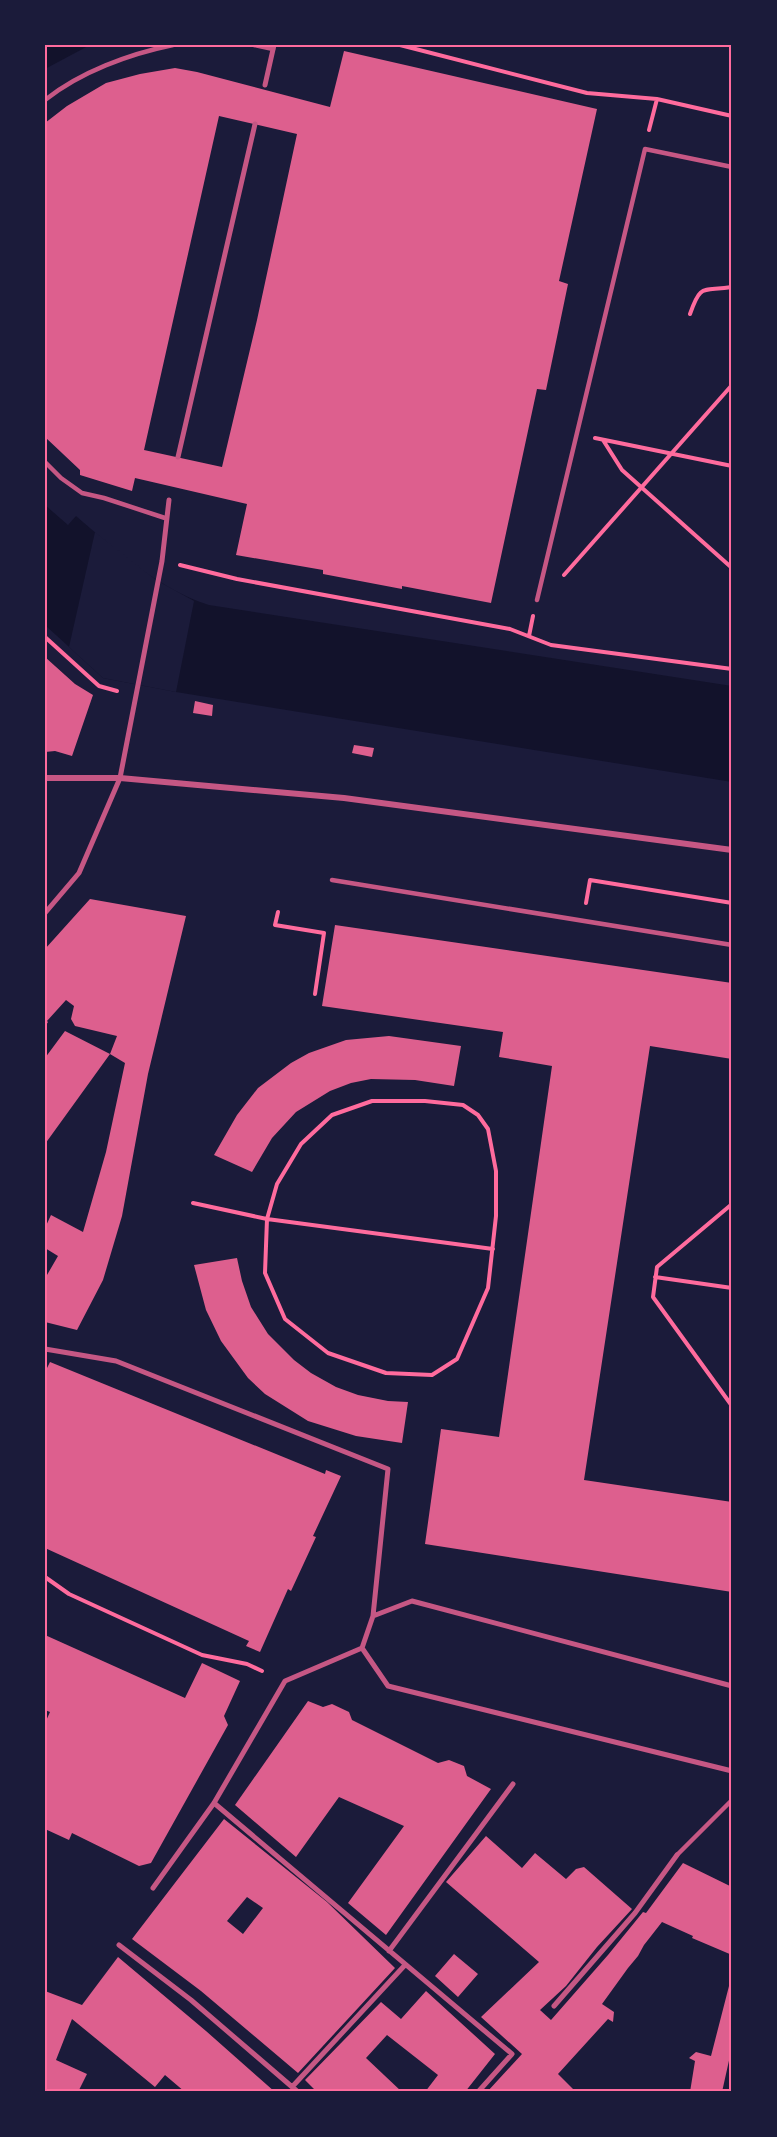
<svg xmlns="http://www.w3.org/2000/svg" width="777" height="2137" font-family="Helvetica,sans-serif">
  <style>
    .water { fill: #12122b }
    .pier { fill: #1b1b3a }
    .building { fill: #dd5f8e; fill-rule: evenodd }
    .lines { fill: none; stroke-linecap: round; stroke-linejoin: round }
    .path { stroke: #ff6b9d; stroke-width: 4 }
    .service { stroke: #c65784; stroke-width: 4.5 }
    .pedestrian { stroke: #c65784; stroke-width: 5 }
    .minor { stroke: #c65784; stroke-width: 6 }
    .neatline { fill: none; stroke: #ff6b9d; stroke-width: 2 }
  </style>
  <rect width="100%" height="100%" fill="#1b1b3a"/>
  <!-- water -->
  <path class="water" d="M45 45H90L45 69Z
    M45 505 68 525 76 516C116 550 158 589 209 605L732 686V782L176 692 103 678 45 625Z"/>
  <!-- pier -->
  <path class="pier" d="M95 532 156 580 194 601 176 692 103 678 69 647Z"/>
  <!-- building -->
  <path class="building" d="M344 51 597 109 559 281 568 284 546 390 537 389 491 603 402 586V589L323 574V570L236 555 247 504 135 478 132 491 80 475V470L45 437V123L67 106 106 83 140 74 175 68 197 72 330 107ZM219 116 297 134 257 320 222 467 144 450Z
    M45 657 75 684 93 695 72 756 55 751 45 752Z
    M195 701 213 705 212 716 193 713Z
    M354 745 374 748 372 757 352 753Z
    M90 899 186 916 148 1074 122 1216 103 1280 77 1330 45 1322V1274L47 1275 58 1256 45 1248V1228L51 1215 83 1232 106 1152 125 1063 110 1054 45 1144V1058L65 1031 110 1054 117 1036 75 1026 71 1019 74 1006 66 1000 47 1021 48 1022 45 1027V949Z
    M335 925 732 983V1059L650 1046 584 1480 732 1502V1592L425 1544 441 1429 499 1437 552 1066 499 1057 503 1032 322 1006Z
    M389 1036 461 1046 454 1086 415 1080 371 1079 351 1083 330 1091 296 1112 272 1138 252 1172 214 1155 237 1115 258 1088 291 1063 309 1053 346 1040Z
    M237 1258 242 1281 251 1307 268 1334 294 1360 311 1373 336 1387 358 1395 388 1401 408 1402 402 1443 356 1436 308 1421 265 1394 248 1378 221 1341 206 1310 194 1265Z
    M50 1362 325 1474 326 1470 341 1476 313 1536 316 1537 291 1591 288 1589 260 1652 246 1646 249 1641 45 1548V1372Z
    M45 1635 185 1698 202 1663 240 1681 224 1716 228 1725 151 1863 139 1866 72 1833 69 1840 45 1829V1723L50 1712 45 1710Z
    M308 1701 323 1707 332 1704 349 1712 352 1720 438 1763 449 1760 464 1766 467 1776 491 1789 386 1935 348 1903 404 1826 339 1797 296 1857 235 1805Z
    M224 1819 327 1902 395 1968 298 2073 201 1991 132 1939ZM247 1897 263 1908 243 1934 227 1921Z
    M486 1836 522 1868 535 1853 566 1879 576 1869 584 1867 632 1909 597 1947 566 1986 540 2010 551 2020 608 1955 643 1912 646 1913 683 1863 732 1887V1955L692 1938 693 1936 662 1922 644 1945 638 1956 628 1968 602 2004 614 2012 613 2022 608 2019 558 2074 576 2092H487L522 2054 481 2017 539 1962 446 1882Z
    M454 1954 478 1974 458 1997 435 1976Z
    M118 1957 206 2031 275 2092H185L165 2075 155 2087 72 2019 56 2060 87 2074 78 2092H45V1991L82 2005Z
    M729 1986H732V2047L722 2092H690L695 2061 689 2058 696 2052 711 2056Z
    M426 1991 495 2054 465 2092H425L438 2075 387 2035 366 2058 402 2092H317L305 2080 381 2002 401 2019Z"/>
  <g class="lines">
    <!-- path -->
    <path class="path" d="M400 45 587 93 657 99 732 116
      M649 130 657 99
      M690 314C701 282 703 292 732 287
      M595 438 732 466
      M603 440 622 470 732 568
      M180 565 237 579 510 629 551 645 732 669
      M564 575 732 385
      M529 636 533 616
      M45 637 99 686 117 691
      M586 903 590 880 732 903
      M278 912 275 925 324 933 315 994
      M372 1101H425L463 1105 478 1115 488 1129 496 1171V1216L488 1288 457 1359 432 1375 386 1373 328 1353 285 1319 265 1273 267 1219 277 1184 301 1144 332 1115Z
      M193 1203 267 1219 493 1249
      M732 1204 657 1267 653 1297 732 1406
      M655 1277 732 1288
      M45 1577 69 1594 202 1655 247 1664 262 1671"/>
    <!-- service -->
    <path class="service" d="M254 45 273 49
      M45 100C80 72 129 54 173 45
      M45 462 61 478 82 493 104 498 165 518
      M537 600 645 149 732 167
      M332 880 732 945
      M677 1855 732 1800"/>
    <!-- pedestrian -->
    <path class="pedestrian" d="M265 85 274 45
      M178 457 255 124
      M45 913 79 873 120 778 162 561 169 500
      M45 1349 116 1361 388 1469 373 1616
      M732 1686 412 1601 373 1616 362 1648 388 1686 732 1771
      M214 1803 512 2054 478 2092
      M153 1888 214 1803 285 1681 362 1648
      M119 1945 191 2000 298 2092
      M389 1951 513 1784
      M554 2006 635 1913 677 1855
      M292 2087 405 1965"/>
    <!-- minor -->
    <path class="minor" d="M45 778H120L344 798 732 850"/>
  </g>
  <!-- border -->
  <rect width="777" height="2137" fill="none" stroke="#1b1b3a" stroke-width="93"/>
  <rect x="46" y="46" width="684" height="2044" class="neatline"/>
</svg>
